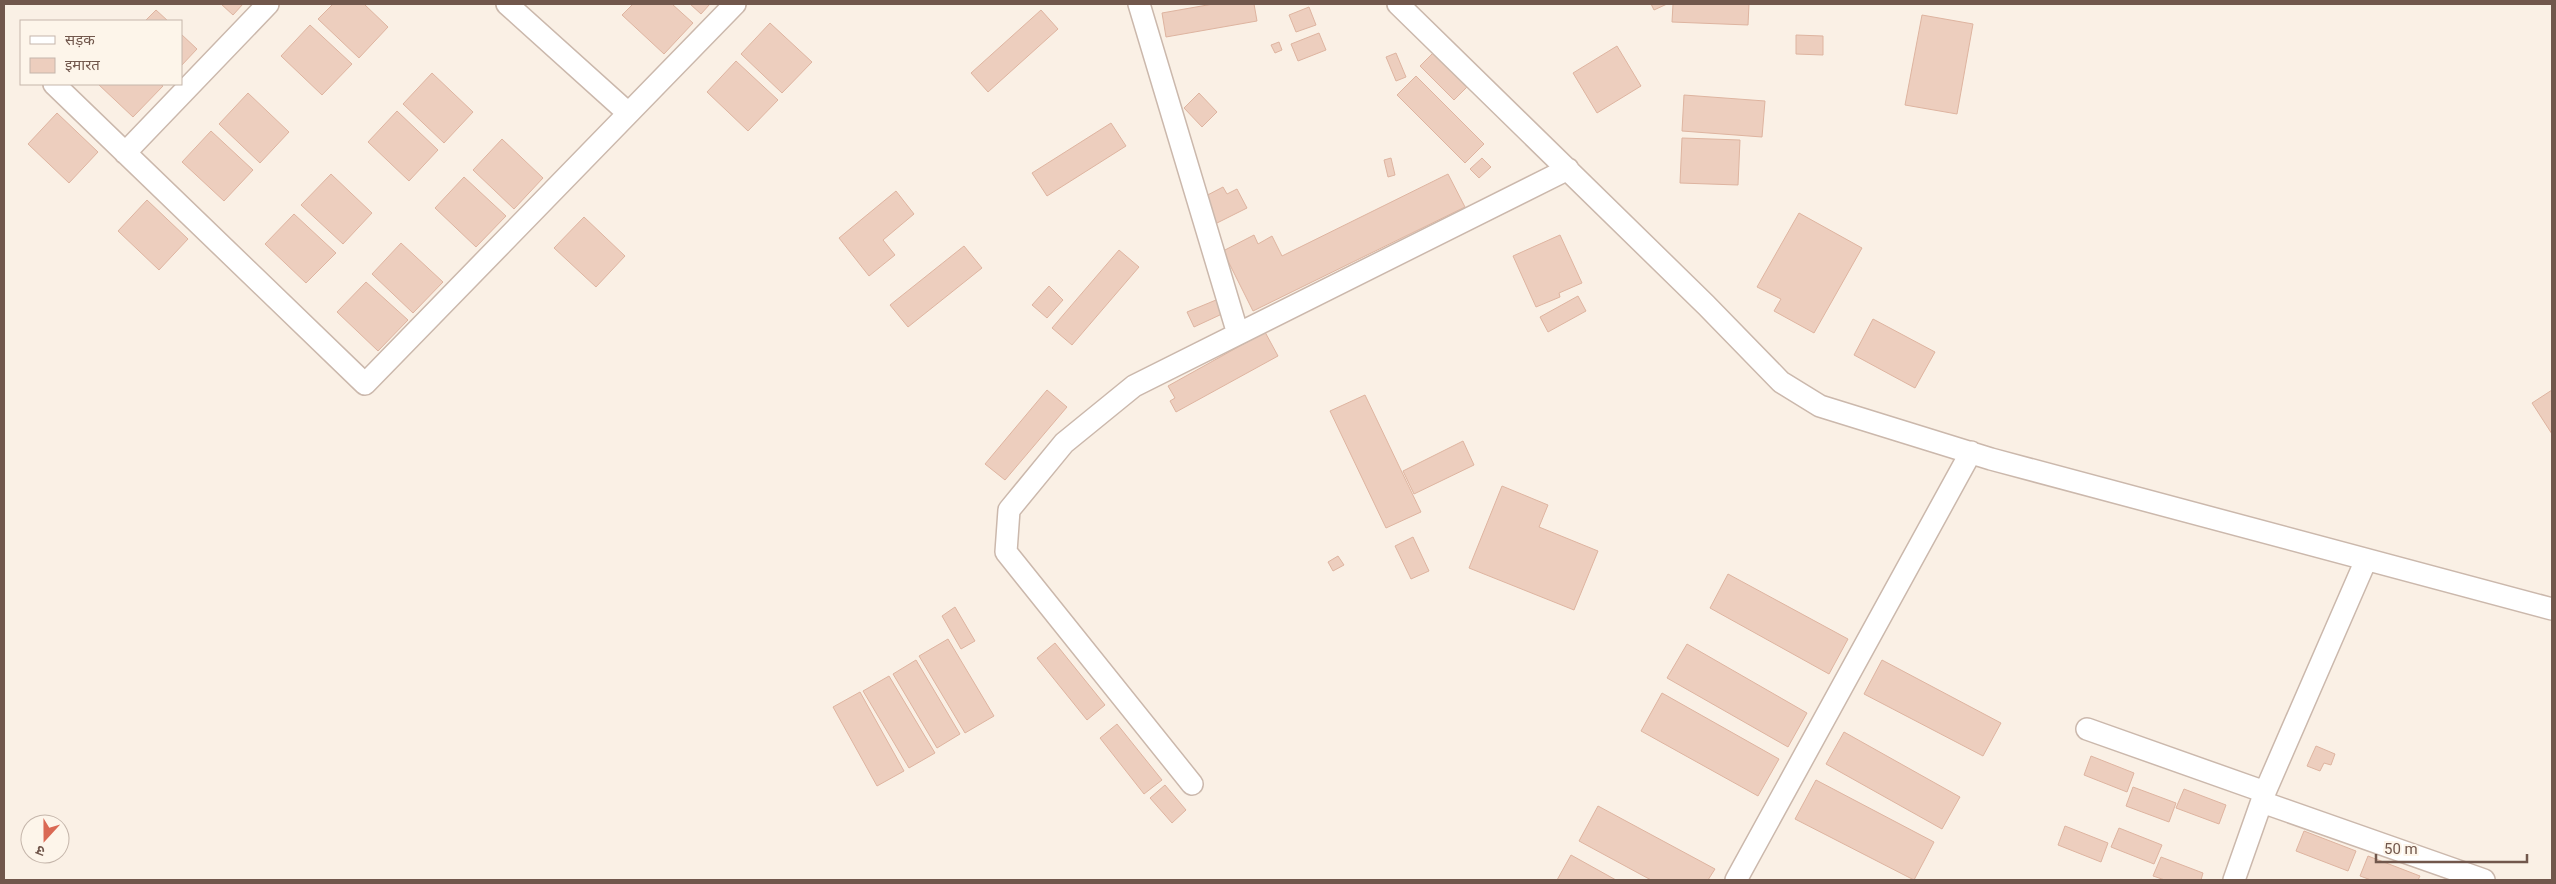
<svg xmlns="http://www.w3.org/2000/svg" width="2556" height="884" font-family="Roboto,'Noto Sans Devanagari',sans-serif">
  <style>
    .building { fill: #edcebe; stroke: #deb4a0 }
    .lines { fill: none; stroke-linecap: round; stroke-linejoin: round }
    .street-casing { stroke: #cbb8ac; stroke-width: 24 }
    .street { stroke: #fff; stroke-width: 21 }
  </style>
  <rect width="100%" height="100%" fill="#faf0e5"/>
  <!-- building -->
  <path class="building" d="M221 4H243L233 15Z
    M333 4H364L388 27 359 58 318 19Z
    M633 4H672L693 23 664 54 622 15Z
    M690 4H710L701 14Z
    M1213 4H1254L1257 21 1166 37 1162 13Z
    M1651 4H1667L1654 10Z
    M1673 4H1749L1748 25 1672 22Z
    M1309 7 1316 25 1296 32 1289 15Z
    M156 10 168 21H145Z
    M1041 10 1058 29 988 92 971 73Z
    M1922 15 1973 24 1957 114 1905 105Z
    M770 23 812 62 782 93 741 54Z
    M310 25 352 64 322 95 281 56Z
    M1319 33 1326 50 1298 61 1291 44Z
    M181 34 197 49 181 66Z
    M1796 35 1823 36V55L1796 54Z
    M1279 42 1282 50 1275 53 1271 45Z
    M1617 46 1641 86 1597 113 1573 73Z
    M1434 52 1468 86 1454 100 1420 66Z
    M1396 53 1406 77 1396 81 1386 57Z
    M736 61 778 100 748 131 707 92Z
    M432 73 473 112 444 143 403 104Z
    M1416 76 1484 144 1465 163 1397 95Z
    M98 84H160L163 86 133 117Z
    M248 93 289 132 260 163 219 124Z
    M1199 93 1217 112 1202 127 1184 108Z
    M1684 95 1765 101 1762 137 1682 131Z
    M397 111 438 150 409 181 368 142Z
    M57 113 98 152 69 183 28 144Z
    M1111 123 1126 146 1047 196 1032 173Z
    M211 131 253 170 224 201 182 162Z
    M1682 138 1740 140 1738 185 1680 183Z
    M502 139 543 178 514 209 473 170Z
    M1391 158 1395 175 1388 177 1384 160Z
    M1482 158 1491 167 1479 178 1470 169Z
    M331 174 372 213 343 244 301 205Z
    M1448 174 1465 207 1253 311 1223 251 1254 235 1258 244 1272 236 1282 256Z
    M464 177 506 216 476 247 435 208Z
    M1223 187 1227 194 1237 189 1247 208 1211 226 1198 200Z
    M896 191 914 214 883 240 895 255 869 276 839 238Z
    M147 200 188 239 159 270 118 231Z
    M1799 213 1862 248 1814 333 1774 311 1781 299 1757 287Z
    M294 214 336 253 306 283 265 244Z
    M584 217 625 256 596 287 554 248Z
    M1560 235 1582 283 1559 293 1560 297 1536 307 1513 256Z
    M401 243 443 282 413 313 372 274Z
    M964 246 982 268 908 327 890 305Z
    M1119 250 1139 267 1072 345 1052 328Z
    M366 282 408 320 378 351 337 312Z
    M1049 286 1063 300 1047 318 1032 305Z
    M1578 296 1586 311 1548 332 1540 317Z
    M1216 300 1222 314 1194 327 1187 312Z
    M1873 319 1935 352 1915 388 1854 355Z
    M1265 332 1278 356 1176 412 1170 401 1175 398 1168 386Z
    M1047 390 1067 407 1005 480 985 464Z
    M2552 390V434L2532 403Z
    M1365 395 1421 512 1386 528 1330 411Z
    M1463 441 1474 465 1414 494 1403 471Z
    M1502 486 1548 505 1539 527 1598 551 1574 610 1469 568Z
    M1413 537 1429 571 1411 579 1395 546Z
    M1338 556 1344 565 1333 571 1328 562Z
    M1728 574 1848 639 1829 674 1710 608Z
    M955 607 975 641 961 649 942 616Z
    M948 639 994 716 965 733 919 656Z
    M1055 643 1105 705 1087 720 1037 658Z
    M1687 644 1807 713 1788 747 1667 678Z
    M916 660 960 734 937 748 893 674Z
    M1882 660 2001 723 1983 756 1864 694Z
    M889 676 935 753 909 768 863 691Z
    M860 692 904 771 877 786 833 707Z
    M1662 693 1779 759 1758 796 1641 731Z
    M1117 724 1162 780 1144 794 1100 738Z
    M1844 732 1960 797 1942 829 1826 764Z
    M2316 746 2335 754 2331 765 2324 763 2320 771 2307 766Z
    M2091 756 2134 773 2127 792 2084 775Z
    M1816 780 1934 842 1914 880 1795 819Z
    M1165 785 1186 810 1172 823 1150 798Z
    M2133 787 2176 803 2169 822 2126 806Z
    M2184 789 2226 805 2219 824 2176 808Z
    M1598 806 1715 869 1708 880H1651L1579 841Z
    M2065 826 2108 843 2101 862 2058 845Z
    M2119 828 2162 845 2154 864 2111 847Z
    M2304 831 2356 851 2348 871 2296 851Z
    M1571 855 1616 880H1557Z
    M2368 856 2420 876 2418 880H2371L2360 876Z
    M2161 857 2203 873 2201 880H2165L2153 876Z"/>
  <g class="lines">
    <defs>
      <path id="street" d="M507 4 628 113
        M1139 4 1238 334
        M1398 4 1706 305 1781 382 1820 406 1991 459 2552 609
        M54 84 365 384 735 4
        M125 153 268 4
        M2087 729 2265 792
        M1192 784 1006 552 1009 510 1064 443 1134 386 1568 169
        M2262 802 2484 880
        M1736 880 1971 452
        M2234 880 2265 792 2366 560"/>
    </defs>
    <!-- street casing -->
    <use href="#street" class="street-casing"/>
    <!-- street -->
    <use href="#street" class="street"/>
  </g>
  <!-- border -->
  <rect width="2556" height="884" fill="none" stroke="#71574c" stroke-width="10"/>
  <!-- legend -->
  <rect x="20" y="20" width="162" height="65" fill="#fdf5ea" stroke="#c5b6ab"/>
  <rect x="30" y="36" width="25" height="8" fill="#ffffff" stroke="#c5b6ab"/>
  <text x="65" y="45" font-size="15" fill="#71574c">सड़क</text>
  <rect x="30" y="58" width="25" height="15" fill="#edcebe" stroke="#c5b6ab"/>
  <text x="65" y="70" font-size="15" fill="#71574c">इमारत</text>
  <!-- north arrow -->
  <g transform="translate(45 839) rotate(201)"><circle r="24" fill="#fdf5ea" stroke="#c5b6ab"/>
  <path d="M0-4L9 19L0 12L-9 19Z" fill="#da6954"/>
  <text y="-8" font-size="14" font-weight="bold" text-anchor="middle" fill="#71574c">उ</text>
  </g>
  <!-- scale -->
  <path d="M2376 854v8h151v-8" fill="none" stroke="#71574c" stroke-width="2.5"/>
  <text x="2384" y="854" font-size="15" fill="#71574c" stroke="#fdf5ea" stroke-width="4" paint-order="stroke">50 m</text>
</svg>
